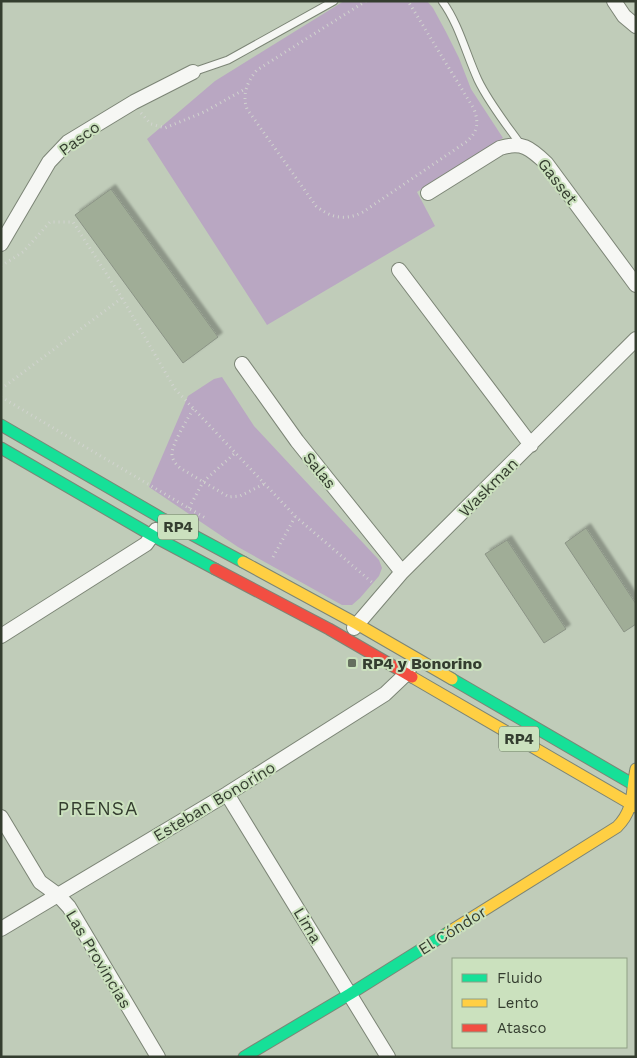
<svg xmlns="http://www.w3.org/2000/svg" width="637" height="1058" font-family="'Work Sans',sans-serif">
  <style>
    .green { fill: #b9a7c2 }
    .building { fill: #a0ad97; stroke: #8b9486; filter: url(#shadow) }
    .lines { fill: none; stroke-linecap: round; stroke-linejoin: round }
    .lane-casing { stroke: #7c8576; stroke-width: 9 }
    .street-casing { stroke: #7c8576; stroke-width: 16 }
    .fast-casing { stroke: #7c8576; stroke-width: 13 }
    .slow-casing { stroke: #7c8576; stroke-width: 13 }
    .jam-casing { stroke: #7c8576; stroke-width: 13 }
    .path { stroke: #d1d4cf; stroke-width: 3; stroke-dasharray: 1 4; stroke-linecap: butt }
    .lane { stroke: #f6f7f4; stroke-width: 7 }
    .street { stroke: #f6f7f4; stroke-width: 14 }
    .fast { stroke: #16e098; stroke-width: 11 }
    .slow { stroke: #ffcf43; stroke-width: 11 }
    .jam { stroke: #f24e42; stroke-width: 11 }
    .poi-dot { fill: #656f5f; stroke: #cbe1be; stroke-width: 2 }
    .labels { text-anchor: middle; stroke-width: 4; stroke-linejoin: round; paint-order: stroke }
    .shield { fill: #cbe1be; stroke: #616e5a; stroke-width: 1 }
    .shield-label { font-size: 15px; font-weight: bold; fill: #343d2f }
    .street-label { font-size: 16px; fill: #343d2f; stroke: #cbe1be }
    .poi-label { font-size: 16px; font-weight: bold; fill: #343d2f; stroke: #cbe1be; text-anchor: start }
    .quarter-label { font-size: 19px; letter-spacing: 1px; fill: #343d2f; stroke: #cbe1be }
  </style>
  <defs>
    <filter id="shadow"><feDropShadow dx="4.5" dy="-4.5" stdDeviation="1" flood-color="#0004"/></filter>
  </defs>
  <rect width="100%" height="100%" fill="#c0ccb9"/>
  <!-- green -->
  <path class="green" d="M344 1H427L433 8 446 32 459 58 471 89 503 138 417 192 435 226 267 325 147 139 215 81Z
    M222 377 254 426 379 560 382 568 379 576 360 598 352 605H342L238 547 149 487 188 396 214 379Z"/>
  <!-- building -->
  <path class="building" d="M111 189 218 337 183 363 75 215Z
    M586 528 636 604V624L624 632 565 543Z
    M507 540 566 629 544 643 485 554Z"/>
  <g class="lines">
    <defs>
      <path id="lane" d="M442 1C459 24 466 54 478 80 489 103 506 124 521 145
        M193 72 228 60 334 1"/>
      <path id="street" d="M614 1 624 16 636 26
        M428 193 500 148C522 141 530 148 546 163L636 285
        M1 244 49 162 68 142 134 102 193 72
        M399 270 531 445
        M242 364 297 441 402 572
        M354 628 402 572 636 339
        M1 636 146 544 156 530
        M227 794 388 1057
        M1 817 40 882 58 895 69 907 158 1057
        M1 929 227 794 385 694 406 674 410 667"/>
      <path id="fast" d="M1 425 163 519 243 562
        M1 448 153 536 215 569
        M452 679 636 786
        M244 1057 350 994 449 932"/>
      <path id="slow" d="M243 562 357 624 452 679
        M412 677 636 807
        M449 932 617 827C635 809 631 792 636 769"/>
      <path id="jam" d="M215 569 329 629 412 677"/>
    </defs>
    <!-- lane casing -->
    <use href="#lane" class="lane-casing"/>
    <!-- street casing -->
    <use href="#street" class="street-casing"/>
    <!-- fast casing -->
    <use href="#fast" class="fast-casing"/>
    <!-- slow casing -->
    <use href="#slow" class="slow-casing"/>
    <!-- jam casing -->
    <use href="#jam" class="jam-casing"/>
    <!-- path -->
    <path class="path" d="M366 1 257 70C247 82 242 94 247 109L316 206C331 218 345 221 363 212L466 142C478 132 479 123 474 109L408 1
      M141 113 151 124 165 128 204 112 245 89
      M1 266 23 252 50 222H73L122 298 175 389 296 517 374 584
      M1 389 122 298
      M1 397 207 519
      M193 409C188 419 172 443 172 454 172 460 176 464 180 468L229 497 240 496 264 484
      M189 508 203 482 235 453
      M273 557 295 517"/>
    <!-- lane -->
    <use href="#lane" class="lane"/>
    <!-- street -->
    <use href="#street" class="street"/>
    <!-- fast -->
    <use href="#fast" class="fast"/>
    <!-- slow -->
    <use href="#slow" class="slow"/>
    <!-- jam -->
    <use href="#jam" class="jam"/>
  </g>
  <!-- markers -->
  <rect class="poi-dot" x="347" y="658" width="10" height="10" rx="2.5"/>
  <g class="labels">
    <!-- shield labels -->
    <g class="shield">
      <rect x="158" y="514.5" width="40" height="25" rx="4"/>
      <rect x="499" y="726.5" width="40" height="25" rx="4"/>
    </g>
    <g class="shield-label">
      <text x="178" y="532">RP4</text>
      <text x="519" y="744">RP4</text>
    </g>
    <!-- street labels -->
    <g class="street-label">
      <text transform="translate(79 138) rotate(-36)" y="6">Pasco</text>
      <text transform="translate(558 181) rotate(52)" y="6">Gasset</text>
      <text transform="translate(320 470) rotate(51)" y="6">Salas</text>
      <text transform="translate(488 487) rotate(-45)" y="6">Waskman</text>
      <text transform="translate(214 801) rotate(-31)" y="6">Esteban Bonorino</text>
      <text transform="translate(308 925) rotate(59)" y="6">Lima</text>
      <text transform="translate(452 930) rotate(-32)" y="6">El Cóndor</text>
      <text transform="translate(99 959) rotate(59)" y="6">Las Provincias</text>
    </g>
    <!-- poi labels -->
    <g class="poi-label">
      <text x="362" y="669">RP4 y Bonorino</text>
    </g>
    <!-- quarter labels -->
    <g class="quarter-label">
      <text x="98" y="815">PRENSA</text>
    </g>
  </g>
  <!-- border -->
  <rect width="637" height="1058" fill="none" stroke="#343d2f" stroke-width="5"/>
  <!-- legend -->
  <rect x="452" y="958" width="175" height="90" fill="#cbe1be" stroke="#8f9f85"/>
  <rect x="462" y="974" width="25" height="8" fill="#16e098" stroke="#8f9f85"/>
  <text x="497" y="983" font-size="15" fill="#343d2f">Fluido</text>
  <rect x="462" y="999" width="25" height="8" fill="#ffcf43" stroke="#8f9f85"/>
  <text x="497" y="1008" font-size="15" fill="#343d2f">Lento</text>
  <rect x="462" y="1024" width="25" height="8" fill="#f24e42" stroke="#8f9f85"/>
  <text x="497" y="1033" font-size="15" fill="#343d2f">Atasco</text>
</svg>
